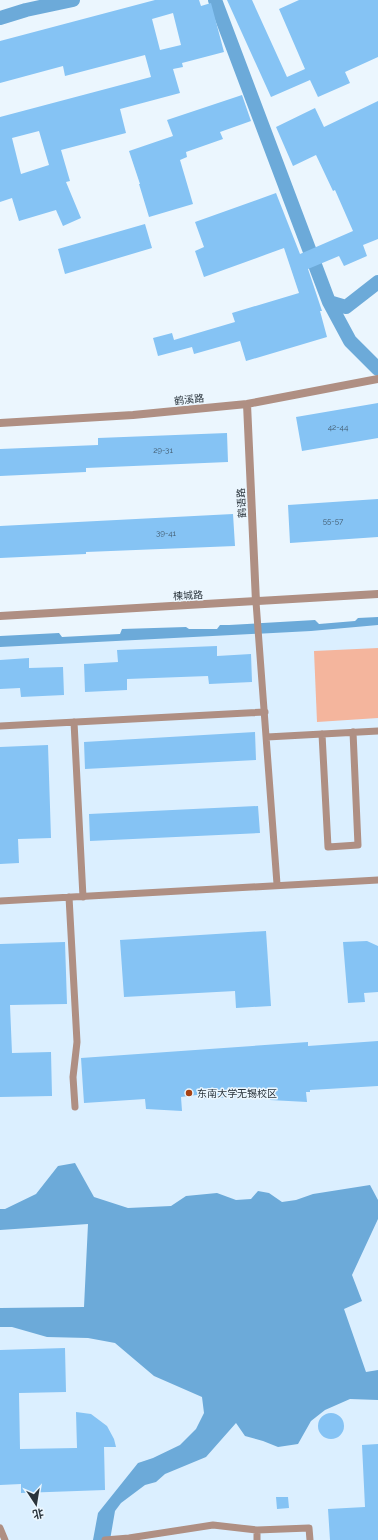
<svg xmlns="http://www.w3.org/2000/svg" width="378" height="1540" font-family="Raleway,'Noto Sans SC',sans-serif">
  <style>
    .built { fill: #dbefff }
    .green { fill: #f4b59d }
    .water { fill: #6caad9 }
    .lines { fill: none; stroke-linecap: round; stroke-linejoin: round }
    .canal { stroke: #6caad9; stroke-width: 14 }
    .building { fill: #85c3f4; fill-rule: evenodd }
    .service { stroke: #af8f83; stroke-width: 7 }
    .minor { stroke: #af8f83; stroke-width: 8 }
    .poi-dot { fill: #a74214; stroke: #ebf6fe; stroke-width: 1.5 }
    .labels { text-anchor: middle; stroke-width: 3; stroke-linejoin: round; paint-order: stroke }
    .number-label { font-size: 8px; fill: #41586a }
    .street-label { font-size: 10px; fill: #2a343c; stroke: #ebf6fe }
    .poi-label { font-size: 10px; fill: #2a343c; stroke: #ebf6fe; text-anchor: start }
  </style>
  <rect width="100%" height="100%" fill="#ebf6fe"/>
  <!-- built -->
  <path class="built" d="M378 621V1540H0V646Z"/>
  <!-- green -->
  <path class="green" d="M378 648V718L317 722 314 651Z"/>
  <!-- water -->
  <path class="water" d="M378 617V625L311 631 0 647V636L59 633 62 637 120 634 122 629 186 627 189 629H217L220 625H229L315 620 319 624 355 621 358 618Z
    M75 1163 94 1197 128 1208 171 1206 186 1196 217 1193 236 1200 251 1199 258 1191 269 1193 282 1202 296 1200 313 1194 370 1185 378 1200V1219L352 1275 362 1301 344 1309 366 1372 378 1370V1400L350 1399 325 1410 311 1421 298 1444 278 1447 263 1441 245 1436 236 1423 206 1457 165 1474 156 1482 145 1485 121 1503 115 1511 110 1540H93L98 1513 138 1463 153 1458 180 1445 196 1429 204 1413 202 1397 154 1376 115 1343 88 1338 47 1337 12 1327H0V1308L84 1307 88 1224 0 1230V1209H5L36 1194 58 1166Z"/>
  <g class="lines">
    <!-- canal -->
    <path class="canal" d="M215 0 329 302 346 307 378 282
      M0 18 26 10 73 0
      M329 302 350 341 378 369"/>
  </g>
  <!-- building -->
  <path class="building" d="M155 0H199L201 6 211 3 224 52 182 63 183 67 173 69 180 93 120 109 126 133 61 150 70 181 66 182 81 218 63 226 56 210 19 221 12 198 0 202V117L151 77 145 55 65 76 63 66 0 83V41ZM173 13 181 45 160 50 152 19ZM39 131 49 165 21 174 12 138Z
    M227 0H252L287 77 305 69 279 9 299 0H378V57L345 72 350 83 318 97 310 80 271 97Z
    M242 95 251 121 220 132 223 139 186 152 187 157 180 160 193 204 149 217 139 184H140L129 151 173 136 167 120Z
    M378 101V239L363 245 367 256 344 266 339 256 308 269 322 311H320L327 337 246 361 240 341 194 354 192 347 158 356 153 338 172 333 174 340 235 322 232 313 299 293 284 248 204 277 195 251 204 247 195 222 276 193 300 254 353 231 335 190 333 191 316 155 293 166 276 127 315 108 324 127Z
    M145 224 152 248 65 274 58 249Z
    M378 403V438L302 451 296 417Z
    M227 433 228 462 86 468V472L0 476V449L98 445V438Z
    M378 499V537L290 543 288 505Z
    M233 514 235 546 86 552V554L0 558V526Z
    M217 646V656L251 654 252 682 209 684 208 676 127 679V690L85 692 84 664 118 662 117 650Z
    M29 658V668L63 667 64 695 21 697 20 688 0 689V660Z
    M255 732 256 760 85 769 84 742Z
    M48 745 51 838 18 839 19 863 0 864V747Z
    M258 806 260 833 90 841 89 814Z
    M266 931 271 1006 236 1008 235 991 124 997 120 940Z
    M367 941 378 946V992L364 993 365 1002 348 1003 343 942Z
    M65 942 67 1004 10 1005 12 1053 51 1052 52 1096 0 1097V944Z
    M378 1041V1086L310 1090V1092H306L307 1102 270 1100 269 1094 204 1099V1094L181 1097 182 1111 146 1109 145 1099 84 1103 81 1058 308 1042V1046Z
    M65 1348 66 1392 19 1393 20 1449 77 1448 76 1412 91 1414 107 1426 114 1439 116 1447H104L105 1490 21 1493V1484L0 1485V1350Z
    M318 1426a13 13 0 1 1 26 0a13 13 0 1 1-26 0Z
    M378 1444V1540H330L328 1509 365 1507 362 1445Z
    M276 1497H288L289 1508 277 1509Z"/>
  <g class="lines">
    <!-- service -->
    <path class="service" d="M256 602 277 884
      M74 722 83 897
      M0 726 265 712
      M322 734 328 847 358 845 353 732
      M267 737 378 731
      M69 897 77 1042 73 1077 75 1107
      M0 901 378 880
      M0 1528 5 1540
      M257 1530V1540
      M105 1540 129 1538 213 1525 257 1530 309 1528 310 1540"/>
    <!-- minor -->
    <path class="minor" d="M247 404 256 602
      M0 423 133 415 247 404 378 379
      M0 616 378 594"/>
  </g>
  <!-- markers -->
  <circle class="poi-dot" cx="189" cy="1093" r="4"/>
  <g class="labels">
    <!-- number labels -->
    <g class="number-label">
      <text x="338" y="430">42-44</text>
      <text x="163" y="453">29-31</text>
      <text x="333" y="524">55-57</text>
      <text x="166" y="536">39-41</text>
    </g>
    <!-- street labels -->
    <g class="street-label">
      <text transform="translate(189 399) rotate(-6)" y="4">鹤溪路</text>
      <text transform="translate(241 503) rotate(-93)" y="4">鹤语路</text>
      <text transform="translate(188 595) rotate(-3)" y="4">楝城路</text>
    </g>
    <!-- poi labels -->
    <g class="poi-label">
      <text x="197" y="1097">东南大学无锡校区</text>
    </g>
  </g>
  <!-- north arrow -->
  <g transform="translate(36 1504) rotate(168)" stroke="#ebf6fe" stroke-width="3" paint-order="stroke">
  <path d="M0-3L7 15L0 10L-7 15Z" fill="#2a343c"/>
  <text y="-6" font-size="11" font-weight="bold" text-anchor="middle" fill="#2a343c">北</text>
  </g>
</svg>
